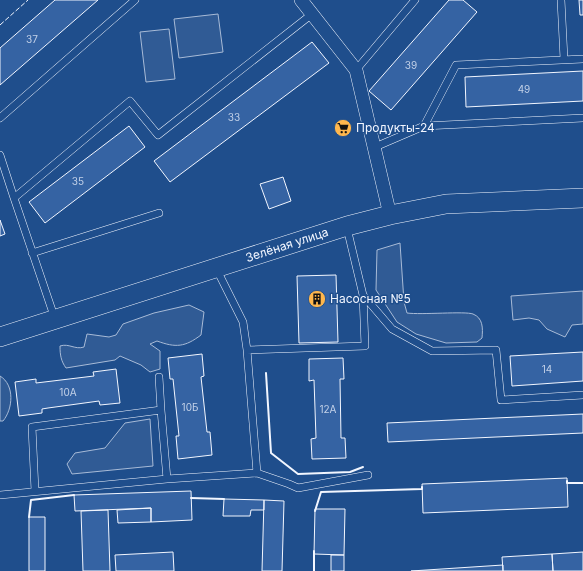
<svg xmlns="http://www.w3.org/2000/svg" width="583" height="571" font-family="Inter,sans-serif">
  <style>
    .green { fill: #305b95; stroke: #a8bbd7 }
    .building { fill: #3563a3; stroke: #f2f6ff }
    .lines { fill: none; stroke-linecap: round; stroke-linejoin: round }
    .lane-casing { stroke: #f2f6ff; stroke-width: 8 }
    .street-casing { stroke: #f2f6ff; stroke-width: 14 }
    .secondary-casing { stroke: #f2f6ff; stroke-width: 20 }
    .lane { stroke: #1f4e8c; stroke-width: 7 }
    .street { stroke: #1f4e8c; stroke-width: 13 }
    .secondary { stroke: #1f4e8c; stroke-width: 19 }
    .fence { stroke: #f2f6ff; stroke-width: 1; stroke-dasharray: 5 2; stroke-linecap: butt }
    .wall { stroke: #f2f6ff; stroke-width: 2 }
    .labels { text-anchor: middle; stroke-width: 3; stroke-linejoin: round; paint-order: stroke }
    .number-label { font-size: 10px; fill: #c3d1e8 }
    .poi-label { font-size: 12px; fill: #f2f6ff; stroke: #1f4e8c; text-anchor: start }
    .street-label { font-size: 12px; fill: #f2f6ff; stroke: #1f4e8c }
  </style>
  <rect width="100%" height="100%" fill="#1f4e8c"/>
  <!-- green -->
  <path class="green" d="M218 14 223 52 179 58 174 19Z
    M169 29 175 79 146 82 140 32Z
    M400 243 404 302 407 313C421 315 465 311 473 314 483 318 483 328 482 338L477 342 446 343 416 334 397 322 376 290 377 250Z
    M583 291V324L572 325 565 337 547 329 539 320 529 318 513 320 511 296Z
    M189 305 204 312 201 335C185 347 176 348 157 341L150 344 160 351V369L150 372 141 365 120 356 115 360 66 368C61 361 60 355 60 346 69 343 75 350 84 347L87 334 109 337 116 335 123 324 154 313Z
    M0 376C15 385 13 409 3 421H0Z
    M150 419 153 466 72 474 67 464 75 453 105 448 125 423Z"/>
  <!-- building -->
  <path class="building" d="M55 0H98L0 85V48Z
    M449 0H463L477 12 391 110 369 91Z
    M579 0H583V15H580Z
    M312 42 329 63 170 182 154 161Z
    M583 71V101L466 107 465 77Z
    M344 120 349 133 342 136 336 123Z
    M129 126 145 147 45 223 29 202Z
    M283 177 291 201 269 209 260 184Z
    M0 220 5 234 0 236Z
    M336 275 338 342 299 343 297 276Z
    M583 352V381L512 386 510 356Z
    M202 354 204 376 201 377 207 432H210L212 455 178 459 176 436H179L173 379H170L168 358Z
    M343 358 344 379H340L341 438H345L346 458 312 459 311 439 316 438 314 380 309 381V359Z
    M116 369 120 403 100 405 99 401 48 408 42 409V413L19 416 15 382 36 379V383L94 376 93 372Z
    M583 414V433L388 442 387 423Z
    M567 478 568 507 423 513 422 484Z
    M191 491 192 520 151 522V508L75 511 74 495Z
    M224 499 264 500V510H251L250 516H223Z
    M264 500 284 501 282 571H262Z
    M151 508V522L118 523 117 510Z
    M315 509H345L344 555 314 554Z
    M108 510 110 571H83L81 511Z
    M29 517H45V571H29Z
    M173 552 174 571H116L115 555Z
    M583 552V571H553L552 554Z
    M552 554 553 571H503L502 557Z
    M331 555H344V571H331Z
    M503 565V571H411Z"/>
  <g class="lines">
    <defs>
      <path id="lane" d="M561 0 564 59
        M356 70 415 0
        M0 118 135 0
        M424 126 583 118
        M375 147 424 126 456 65 583 59
        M0 155 14 198
        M32 253 159 213
        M363 295 392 329 432 351 496 350 501 400 583 395
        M55 319 14 198 130 101 158 135 312 14
        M247 350 365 346 363 295 347 228
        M159 377 161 410
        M257 473 289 484 298 488 368 475
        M35 491 32 427 161 410 167 479
        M0 495 167 479 257 473 247 350 243 322 216 268"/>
      <path id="street" d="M301 0 356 70 390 215"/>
      <path id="secondary" d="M0 337 347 226 390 215 446 204 583 198"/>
    </defs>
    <!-- lane casing -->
    <use href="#lane" class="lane-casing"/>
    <!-- street casing -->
    <use href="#street" class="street-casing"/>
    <!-- secondary casing -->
    <use href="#secondary" class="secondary-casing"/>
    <!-- lane -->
    <use href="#lane" class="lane"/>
    <!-- street -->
    <use href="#street" class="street"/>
    <!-- secondary -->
    <use href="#secondary" class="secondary"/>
    <!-- fence -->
    <path class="fence" d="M0 25 28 0"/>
    <!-- wall -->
    <path class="wall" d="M266 373 271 453 298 474 350 472 363 467
      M567 481V483H583
      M191 498 224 499
      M315 511 321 492 422 489V487
      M29 517 31 500 74 495
      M314 571V551"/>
  </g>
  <!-- icons -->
  <defs>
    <symbol id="supermarket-disc" viewBox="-11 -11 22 22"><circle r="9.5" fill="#ffb74d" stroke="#1f4e8c"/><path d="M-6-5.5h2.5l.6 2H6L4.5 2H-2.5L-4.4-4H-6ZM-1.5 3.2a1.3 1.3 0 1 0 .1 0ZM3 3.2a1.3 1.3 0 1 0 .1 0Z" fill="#111"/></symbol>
    <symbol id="building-disc" viewBox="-11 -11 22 22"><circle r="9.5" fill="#ffb74d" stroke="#1f4e8c"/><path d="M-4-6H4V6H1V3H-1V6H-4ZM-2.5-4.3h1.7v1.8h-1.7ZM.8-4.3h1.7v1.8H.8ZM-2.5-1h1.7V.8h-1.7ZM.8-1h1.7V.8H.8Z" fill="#111"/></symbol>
  </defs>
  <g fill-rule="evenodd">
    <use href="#supermarket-disc" x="333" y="118" width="20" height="20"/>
    <use href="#building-disc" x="307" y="289" width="20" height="20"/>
  </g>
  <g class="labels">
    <!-- number labels -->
    <g class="number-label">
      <text x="32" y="43">37</text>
      <text x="411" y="69">39</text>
      <text x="524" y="93">49</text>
      <text x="234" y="121">33</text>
      <text x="78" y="185">35</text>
      <text x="547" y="373">14</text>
      <text x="68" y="396">10А</text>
      <text x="190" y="411">10Б</text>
      <text x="328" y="413">12А</text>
    </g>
    <!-- poi labels -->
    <g class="poi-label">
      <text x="356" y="132">Продукты-24</text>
      <text x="330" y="303">Насосная №5</text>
    </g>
    <!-- street labels -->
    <g class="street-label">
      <text transform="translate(287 245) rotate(-18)" y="4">Зелёная улица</text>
    </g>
  </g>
</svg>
